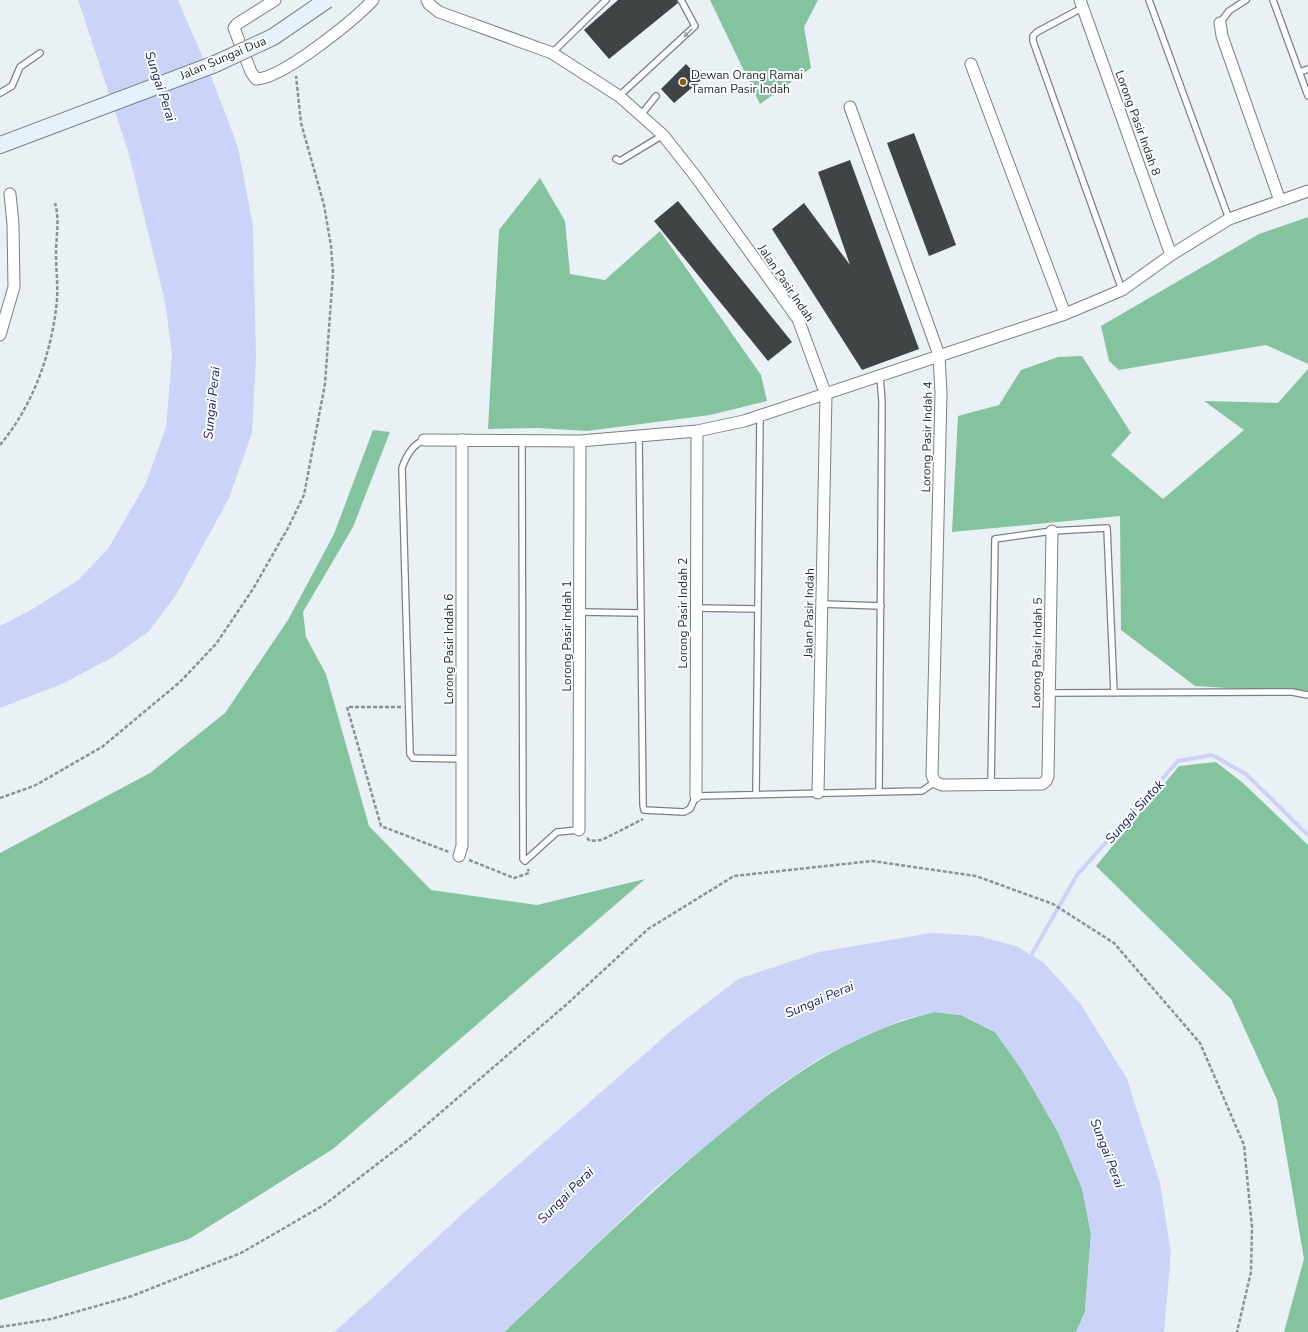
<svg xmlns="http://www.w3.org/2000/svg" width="1308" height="1332" font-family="'Nunito Sans',sans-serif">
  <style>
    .forest { fill: #83c49e }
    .water { fill: #cbd4f8 }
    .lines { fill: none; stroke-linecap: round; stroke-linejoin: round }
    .stream { stroke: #cbd4f8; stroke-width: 4 }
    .building { fill: #3e4544 }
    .lane-casing { stroke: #798183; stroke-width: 8 }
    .street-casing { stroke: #798183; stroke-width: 13 }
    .secondary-casing { stroke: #798183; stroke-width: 18 }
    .path { stroke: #8c9193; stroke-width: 2.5; stroke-dasharray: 4 2; stroke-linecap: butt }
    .lane { stroke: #fff; stroke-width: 5.5 }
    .street { stroke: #fff; stroke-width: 11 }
    .secondary { stroke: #e5f2fe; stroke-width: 16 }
    .secondary-bridge-casing { stroke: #798183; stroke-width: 18; stroke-linecap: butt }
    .secondary-bridge { stroke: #e5f2fe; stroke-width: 16 }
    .oneway { fill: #9fa0a0 }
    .poi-dot { fill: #8f5c0b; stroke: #fafeff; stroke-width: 1.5 }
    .labels { text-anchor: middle; stroke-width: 4; stroke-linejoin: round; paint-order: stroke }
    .street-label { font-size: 12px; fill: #292c2d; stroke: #fafeff }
    .poi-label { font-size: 12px; fill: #292c2d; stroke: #fafeff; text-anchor: start }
    .water-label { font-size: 13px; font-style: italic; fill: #202366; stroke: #fafeff }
  </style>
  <rect width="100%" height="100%" fill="#e9f1f4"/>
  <!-- forest -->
  <path class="forest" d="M710 0H818L804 27 811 68 760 104Z
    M540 178 565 221 570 274 605 280 660 231 761 375 767 401 710 415 587 431 538 428 488 429 499 230Z
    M1308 217V364L1266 345 1119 370 1109 361 1101 326 1259 234Z
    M1082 356 1131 433 1111 455 1163 499 1244 430 1204 401 1278 403 1308 369V693L1195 686 1121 630 1120 516 952 532 958 416 999 405 1021 370 1058 357Z
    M373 430 390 432 353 527 303 612 306 637 326 674 369 826 431 890 537 905 645 879 333 1149 189 1239 0 1300V853L150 773 225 713 288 620 334 534Z
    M1216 762 1243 783 1308 845V1332H1284L1304 1259 1277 1100 1231 999 1096 866 1179 766Z
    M934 1012 961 1015 995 1032 1022 1070 1058 1132 1082 1188 1091 1234 1085 1312 1076 1332H504C572 1269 638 1203 709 1143 780 1083 842 1035 934 1012Z"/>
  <!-- water -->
  <path class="water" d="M78 0H178L213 81 238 147 253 226 256 358 252 433 229 498 176 595 149 631 113 657 62 684 0 708V626L31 610 77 581 108 549 146 483 166 427 172 354 165 302 129 154Z
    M931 933 979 936 1016 946 1043 962 1080 1003 1127 1079 1160 1183 1171 1253 1164 1332H1076L1085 1312 1091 1234 1082 1188 1058 1132 1022 1070 995 1032 961 1015 934 1012 902 1020 868 1035 820 1058 780 1085 656 1187 504 1332H334L370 1300 461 1215 672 1030 738 979 819 952Z"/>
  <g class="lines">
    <!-- stream -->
    <path class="stream" d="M1029 959 1077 875 1178 761 1212 755 1246 774 1308 835"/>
  </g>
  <!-- building -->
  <path class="building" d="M618 0H677L678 3 609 59 584 30Z
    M686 64 701 80 674 103 661 89Z
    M914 133 956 245 929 256 887 143Z
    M850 160 919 349 862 370 772 229 804 203 850 265 818 172Z
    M678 201 792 342 768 361 654 221Z"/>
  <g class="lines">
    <defs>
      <path id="lane" d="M1149 0 1229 219
        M1273 0 1308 96
        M1082 8 1037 32 1033 36V41L1122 290
        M1220 23 1229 11 1246 0
        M552 53 606 0
        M1300 72 1308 69
        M0 93 12 86 20 67 40 53
        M619 96 695 26 681 0
        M640 116 656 96
        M616 159 620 161 663 135
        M639 436 643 805 644 810 684 812 690 809 696 796 922 791 935 782
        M424 440C412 445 406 456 402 468L410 754 413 758 462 759
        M522 441 523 859 525 861 557 832 579 830
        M822 604 881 606
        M696 608 758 609
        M580 612 641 613
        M1049 693 1292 692 1308 695
        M991 785 995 539 1052 531 1107 528 1114 693
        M879 792 882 402 880 376
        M756 794 760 417"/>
      <path id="street" d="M275 0 237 24 234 28 251 72 256 79C282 79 354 20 373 0
        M427 0 429 4 439 12 552 53 619 96 663 135 696 177 798 319 826 395 818 793
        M1080 0 1171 255
        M1220 23 1222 36 1280 201
        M971 64 1065 314
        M850 107 939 355 941 393 932 775 935 782 942 785 1042 784 1046 781 1048 776 1052 531
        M0 335 14 287 13 224 10 194
        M424 440 580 441 697 431 744 421 1065 314 1122 290 1171 255 1229 219 1308 191
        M696 796 697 431
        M579 830 580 441
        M459 856 462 846V440"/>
      <path id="secondary" d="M0 145 215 64"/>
    </defs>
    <!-- lane casing -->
    <use href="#lane" class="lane-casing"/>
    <!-- street casing -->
    <use href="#street" class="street-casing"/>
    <!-- secondary casing -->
    <use href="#secondary" class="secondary-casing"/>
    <!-- path -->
    <path class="path" d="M0 445C34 404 52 352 57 300 58 285 56 269 56 254 56 236 60 220 55 203
      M401 707H347L381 826 449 852
      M0 798 34 786 102 747 180 682 216 644 253 589 288 528 304 495 325 384 333 273 331 246 324 205 301 123 296 76
      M587 838 590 841 602 840 643 819
      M469 860 514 878 529 873 528 869
      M0 1327 51 1319 132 1296 241 1253 324 1205 411 1138 567 1004 648 929 734 876 872 861 976 876 1053 904 1114 943 1200 1043 1244 1145 1252 1227 1251 1272 1237 1332"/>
    <!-- lane -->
    <use href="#lane" class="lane"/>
    <!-- street -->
    <use href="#street" class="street"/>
    <!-- secondary -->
    <use href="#secondary" class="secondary"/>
    <defs>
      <path id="secondary-bridge" d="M215 64 273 37 327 0"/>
    </defs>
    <!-- secondary-bridge casing -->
    <use href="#secondary-bridge" class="secondary-bridge-casing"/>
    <!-- secondary-bridge -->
    <use href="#secondary-bridge" class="secondary-bridge"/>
  </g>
  <!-- one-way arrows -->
  <defs><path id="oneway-solid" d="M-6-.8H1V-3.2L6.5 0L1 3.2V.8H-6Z"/></defs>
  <use class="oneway" href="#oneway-solid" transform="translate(688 33) rotate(136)"/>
  <!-- markers -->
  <circle class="poi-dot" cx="683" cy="82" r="4"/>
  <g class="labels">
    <!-- street labels -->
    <g class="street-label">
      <text transform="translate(223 58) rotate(-23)" y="4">Jalan Sungai Dua</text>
      <text transform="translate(1138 123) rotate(70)" y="4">Lorong Pasir Indah 8</text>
      <text transform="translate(786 283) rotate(56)" y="4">Jalan Pasir Indah</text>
      <text transform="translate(927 437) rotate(-89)" y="4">Lorong Pasir Indah 4</text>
      <text transform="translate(683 613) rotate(-90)" y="4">Lorong Pasir Indah 2</text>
      <text transform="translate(809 613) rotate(-89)" y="4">Jalan Pasir Indah</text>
      <text transform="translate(567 636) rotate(-90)" y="4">Lorong Pasir Indah 1</text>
      <text transform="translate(449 649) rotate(-90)" y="4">Lorong Pasir Indah 6</text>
      <text transform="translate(1037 653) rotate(-89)" y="4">Lorong Pasir Indah 5</text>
    </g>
    <!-- poi labels -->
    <g class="poi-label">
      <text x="691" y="79">Dewan Orang Ramai<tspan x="691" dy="14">Taman Pasir Indah</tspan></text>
    </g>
    <!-- water labels -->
    <g class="water-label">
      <text transform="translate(161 86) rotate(72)" y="5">Sungai Perai</text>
      <text transform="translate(211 403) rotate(-84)" y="5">Sungai Perai</text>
      <text transform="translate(1134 811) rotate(-48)" y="5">Sungai Sintok</text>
      <text transform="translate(819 999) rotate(-23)" y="5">Sungai Perai</text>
      <text transform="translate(1108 1153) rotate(69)" y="5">Sungai Perai</text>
      <text transform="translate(565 1195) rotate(-45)" y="5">Sungai Perai</text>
    </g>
  </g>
</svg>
